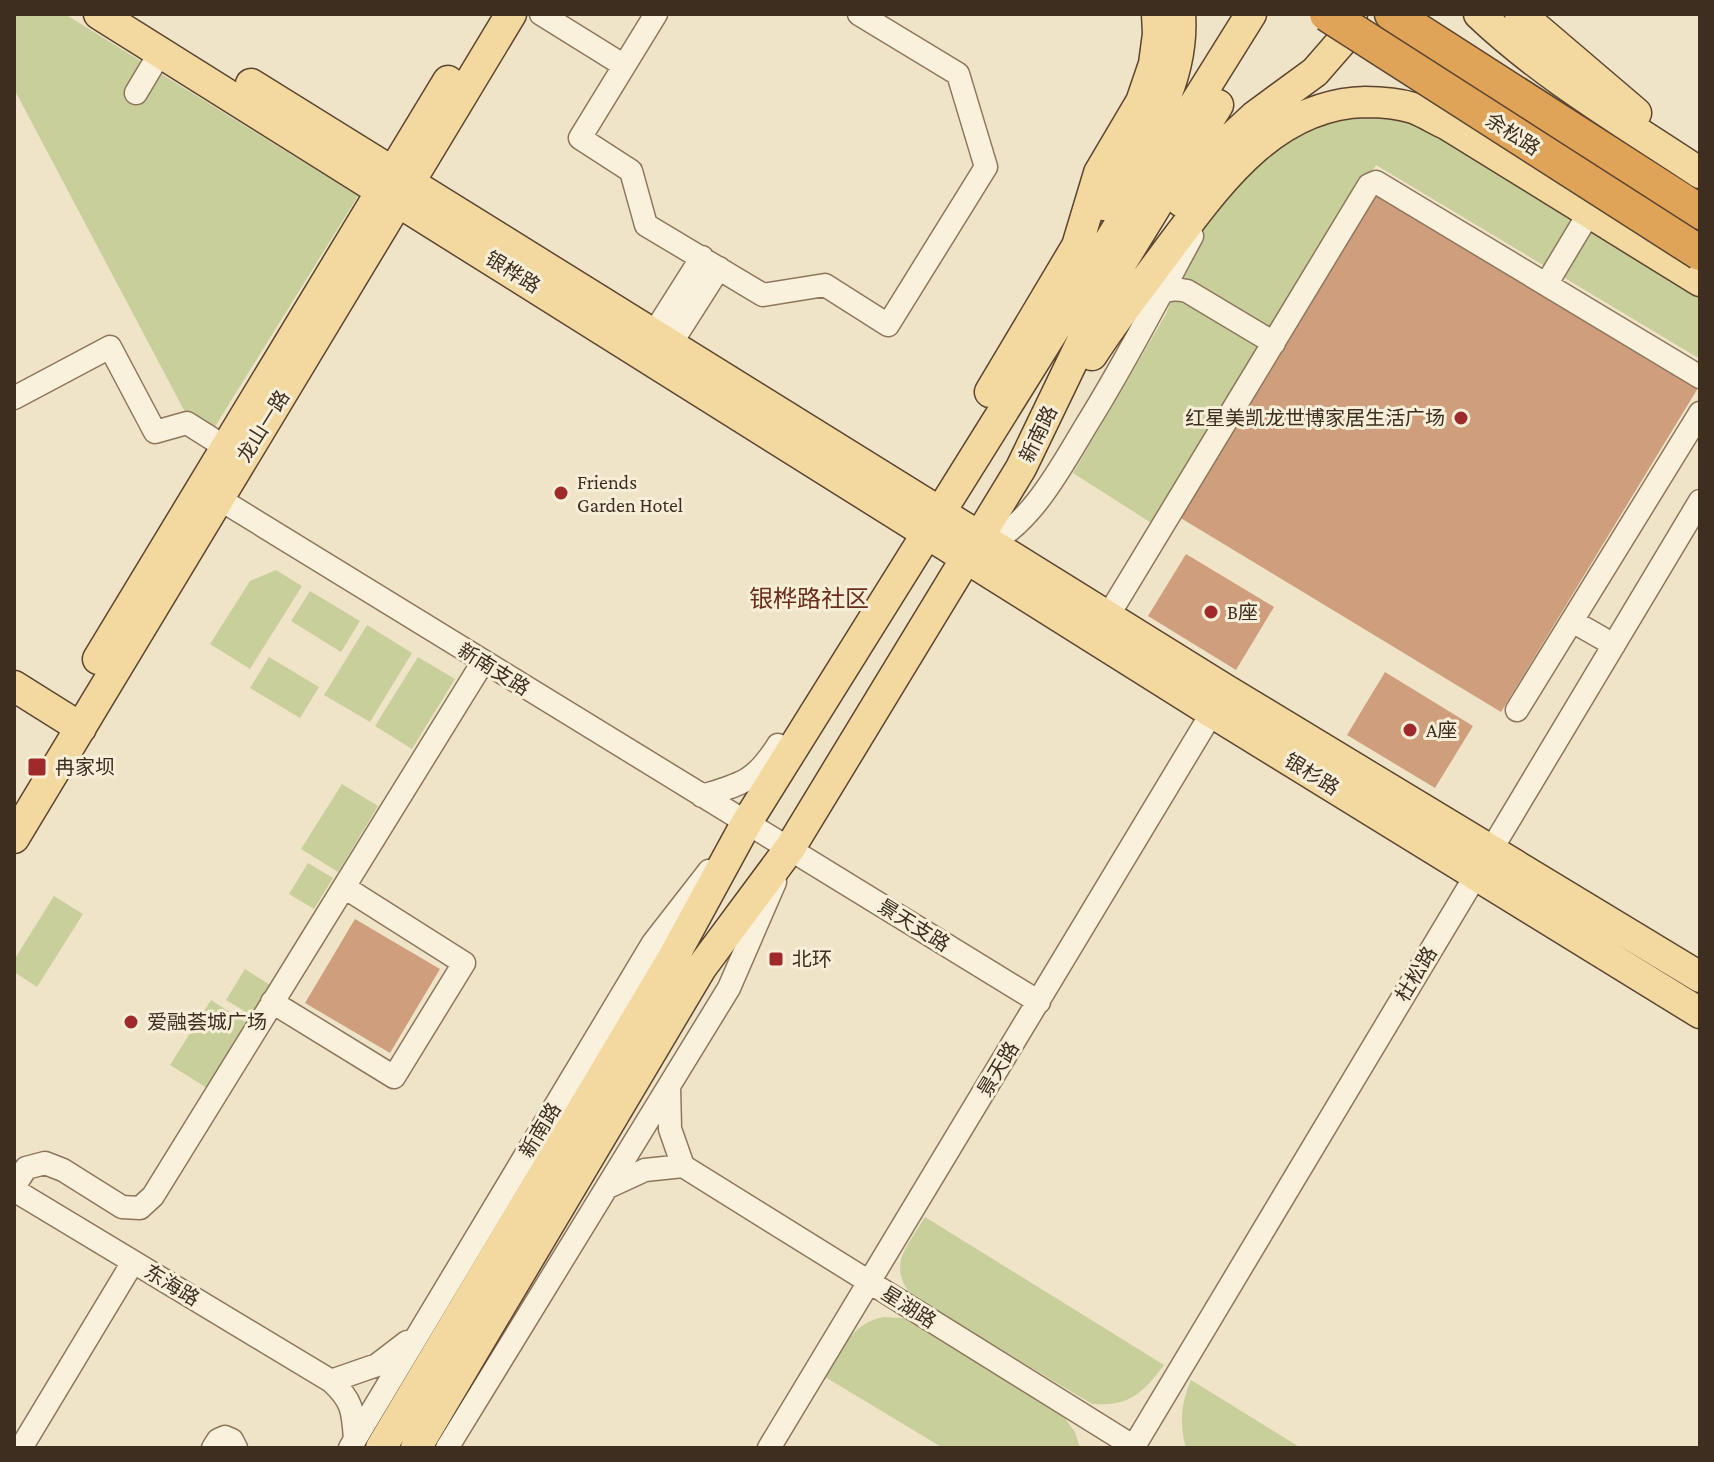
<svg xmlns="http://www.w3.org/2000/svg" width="1714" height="1462" font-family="'Crimson Pro','Noto Sans SC',serif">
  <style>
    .green { fill: #c9cf9b }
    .building { fill: #cf9f7d }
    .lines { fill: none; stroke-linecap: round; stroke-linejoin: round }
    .minor-casing { stroke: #8d765c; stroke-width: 25 }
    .major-casing { stroke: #5b4430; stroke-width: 33 }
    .highway-casing { stroke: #5b4430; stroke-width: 37 }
    .minor { stroke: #faf1dc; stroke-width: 22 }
    .major { stroke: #f3d9a0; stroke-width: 30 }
    .highway { stroke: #e0a458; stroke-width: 34 }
    .highway-bridge-casing { stroke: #5b4430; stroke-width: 37; stroke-linecap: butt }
    .highway-bridge { stroke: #e0a458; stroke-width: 34 }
    .poi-dot { fill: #9e2a2b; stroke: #f7eed8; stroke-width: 3 }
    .labels { text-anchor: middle; stroke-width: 6; stroke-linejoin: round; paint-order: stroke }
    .street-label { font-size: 20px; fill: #3d2e20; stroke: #f7eed8 }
    .poi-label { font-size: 20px; fill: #3d2e20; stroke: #f7eed8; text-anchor: start }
    .quarter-label { font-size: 24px; fill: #6b2e1e; stroke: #f7eed8 }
  </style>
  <rect width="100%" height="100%" fill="#f0e4c8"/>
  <!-- green -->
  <path class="green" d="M14 14H65L358 196 203 446 14 89Z
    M1352 112 1411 114 1700 293V359L1376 165 1156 526 1073 473 1166 314 1187 258 1226 192 1285 136Z
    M276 570 302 586 250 669 210 644 250 581Z
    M310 591 360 621 341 652 291 621Z
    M367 625 412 653 370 722 324 695Z
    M269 657 319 687 300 718 250 688Z
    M418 657 455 679 412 749 375 726Z
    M342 784 378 806 338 872 301 849Z
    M308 863 333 878 314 909 289 894Z
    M54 896 83 914 37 987 14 972V960Z
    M245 969 270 985 251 1015 226 1000Z
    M211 1000 247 1023 207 1088 170 1065Z
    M925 1217 1164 1365C1143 1393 1129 1407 1092 1404L912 1296C886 1265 908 1246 925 1217Z
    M884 1317 904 1318 1063 1416 1075 1432 1080 1448H943L825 1377C840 1352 852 1322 884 1317Z
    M1191 1380 1301 1448H1186C1179 1424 1181 1403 1191 1380Z"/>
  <!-- building -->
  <path class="building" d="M1375 193 1698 388 1501 712 1179 517Z
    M1186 554 1274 607 1236 670 1148 616Z
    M1385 672 1473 726 1435 788 1347 735Z
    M355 919 440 969 390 1053 305 1003Z"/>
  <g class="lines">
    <defs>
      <path id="minor" d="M541 14 623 65
        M656 14 580 138 631 171 646 225 763 295 825 285 888 325 986 167 958 74 859 14
        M136 93 161 51
        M1547 283 1589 213
        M1154 298C1166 289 1173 288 1187 291L1274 343
        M647 344 702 257
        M663 356 719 268
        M14 398 110 347 155 432 187 423 225 447
        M208 492 1039 1002
        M982 549C1033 522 1058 472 1087 424 1125 363 1158 299 1192 236
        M1108 616 1369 185 1376 182 1700 377
        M1572 621 1614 645
        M1517 710 1700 413
        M702 796C741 784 755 782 778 745
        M272 1002 394 1077 464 963 344 887
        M669 1087 670 1129 683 1166
        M683 1166 1136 1448
        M14 1187 26 1168 45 1163 63 1170 122 1207 140 1208 153 1196 483 662
        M608 1187 645 1170 683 1166
        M14 1190 331 1381C352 1400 353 1410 355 1439
        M331 1381 377 1365 407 1342
        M21 1448 133 1262
        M213 1448 218 1440 225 1437 232 1440 236 1448
        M350 1448 653 943 709 871
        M447 1448 729 988 775 882
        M769 1448 1219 701
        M1133 1448 1700 501"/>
      <path id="major" d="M99 14 1213 713 1700 1013
        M1479 14C1544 76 1625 123 1700 173
        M1520 14 1636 113
        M251 84 1226 690 1700 977
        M1182 202 1226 143 1255 116 1315 72 1342 41 1352 14
        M1103 205C1141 146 1185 87 1180 14
        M1092 355C1116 317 1145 282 1171 246 1220 181 1275 104 1365 102 1381 102 1397 103 1413 108 1424 112 1435 119 1446 124L1700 281
        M990 392 1077 246 1099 173 1141 102 1154 64 1158 34 1157 14
        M98 659 448 81
        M14 686 81 728
        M14 838 511 14
        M381 1448 674 956 747 822 1251 14
        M416 1448 701 968 790 848 1021 468 1115 273 1218 105"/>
      <path id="highway" d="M1392 14 1700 212"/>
    </defs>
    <!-- minor casing -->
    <use href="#minor" class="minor-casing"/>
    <!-- major casing -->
    <use href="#major" class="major-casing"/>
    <!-- highway casing -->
    <use href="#highway" class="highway-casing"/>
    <!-- minor -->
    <use href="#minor" class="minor"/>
    <!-- major -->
    <use href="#major" class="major"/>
    <!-- highway -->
    <use href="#highway" class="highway"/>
    <defs>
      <path id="highway-bridge" d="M1327 14 1700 253"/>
    </defs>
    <!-- highway-bridge casing -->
    <use href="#highway-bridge" class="highway-bridge-casing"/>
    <!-- highway-bridge -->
    <use href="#highway-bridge" class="highway-bridge"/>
  </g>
  <!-- markers -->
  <g class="poi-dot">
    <circle cx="1461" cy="418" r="8"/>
    <circle cx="561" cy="493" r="8"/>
    <circle cx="1211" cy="612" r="8"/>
    <circle cx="1410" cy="730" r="8"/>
    <rect x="27" y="757" width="20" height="20" rx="4"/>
    <rect x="768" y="951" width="16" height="16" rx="4"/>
    <circle cx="131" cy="1022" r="8"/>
  </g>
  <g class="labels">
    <!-- street labels -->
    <g class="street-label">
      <text transform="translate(1513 134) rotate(33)" y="7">余松路</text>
      <text transform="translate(513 272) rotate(32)" y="7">银桦路</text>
      <text transform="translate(263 426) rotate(-58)" y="7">龙山一路</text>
      <text transform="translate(1038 434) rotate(-64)" y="7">新南路</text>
      <text transform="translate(494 669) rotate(32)" y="7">新南支路</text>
      <text transform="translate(1312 774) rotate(32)" y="7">银杉路</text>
      <text transform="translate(914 925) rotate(32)" y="7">景天支路</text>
      <text transform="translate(1416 974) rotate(-59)" y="7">杜松路</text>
      <text transform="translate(998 1069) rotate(-59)" y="7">景天路</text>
      <text transform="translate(540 1130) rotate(-59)" y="7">新南路</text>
      <text transform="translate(172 1285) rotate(31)" y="7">东海路</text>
      <text transform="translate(909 1307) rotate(32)" y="7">星湖路</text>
    </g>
    <!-- poi labels -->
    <g class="poi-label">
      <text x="1445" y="425" text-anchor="end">红星美凯龙世博家居生活广场</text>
      <text x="577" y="489">Friends<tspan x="577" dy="23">Garden Hotel</tspan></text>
      <text x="1227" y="619">B座</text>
      <text x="1426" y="737">A座</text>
      <text x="55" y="774">冉家坝</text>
      <text x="792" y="966">北环</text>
      <text x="147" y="1029">爱融荟城广场</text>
    </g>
    <!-- quarter labels -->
    <g class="quarter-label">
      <text x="809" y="607">银桦路社区</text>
    </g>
  </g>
  <!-- border -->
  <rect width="1714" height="1462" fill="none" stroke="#3d2e20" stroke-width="32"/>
</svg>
